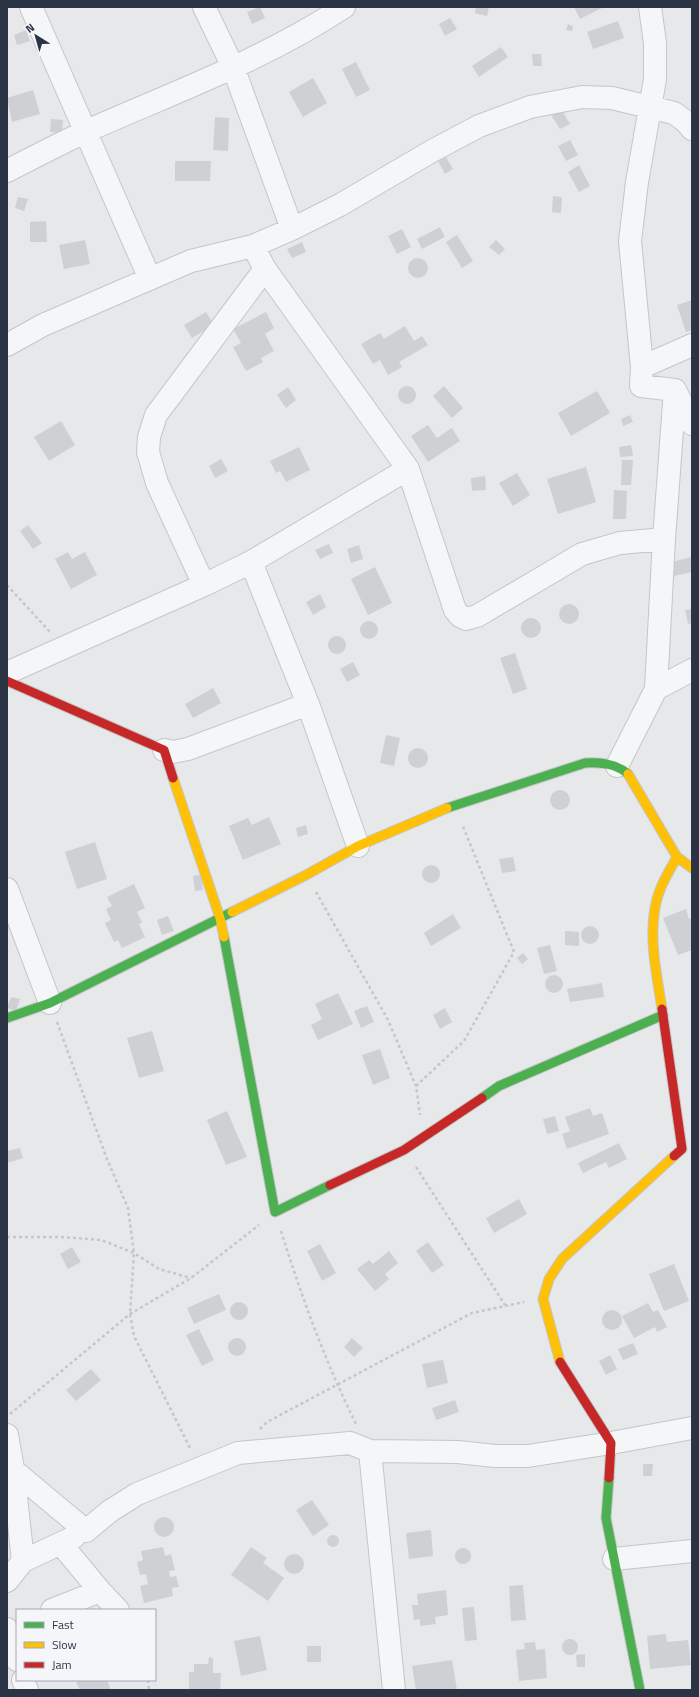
<svg xmlns="http://www.w3.org/2000/svg" width="699" height="1697" font-family="'Titillium Web',sans-serif">
  <style>
    .building { fill: #ced0d3 }
    .lines { fill: none; stroke-linecap: round; stroke-linejoin: round }
    .street-casing { stroke: #c4c6c8; stroke-width: 24 }
    .fast-casing { stroke: #c4c6c8; stroke-width: 11 }
    .slow-casing { stroke: #c4c6c8; stroke-width: 11 }
    .jam-casing { stroke: #c4c6c8; stroke-width: 11 }
    .path { stroke: #c5c6ca; stroke-width: 2.5; stroke-dasharray: 3 3; stroke-linecap: butt }
    .street { stroke: #f5f6f7; stroke-width: 22 }
    .fast { stroke: #4caf50; stroke-width: 9 }
    .slow { stroke: #ffc107; stroke-width: 9 }
    .jam { stroke: #c62828; stroke-width: 9 }
  </style>
  <rect width="100%" height="100%" fill="#e6e8ea"/>
  <!-- building -->
  <path class="building" d="M260 7 265 18 252 24 247 12Z
    M476 7H489L487 16 475 13Z
    M574 7H604L580 19Z
    M450 18 457 29 445 36 439 24Z
    M618 21 624 38 593 49 587 32Z
    M568 24 573 26 572 31 566 30Z
    M26 30 30 41 17 45 14 35Z
    M501 47 508 57 479 77 472 66Z
    M532 54H541L542 66H533Z
    M356 62 370 90 356 97 342 69Z
    M313 78 327 103 303 117 289 92Z
    M33 90 40 114 12 122 7 98Z
    M561 109 570 124 560 129 551 115Z
    M215 117 229 118 228 151 213 150Z
    M51 119 63 120 62 133 50 132Z
    M570 140 578 155 566 161 558 146Z
    M446 157 453 169 445 174 438 161Z
    M175 161H211L210 181H175Z
    M579 165 590 186 579 192 568 172Z
    M553 196 562 197 561 213 552 212Z
    M18 197 28 199 24 211 15 208Z
    M46 221 47 242H30V222Z
    M440 227 445 237 422 249 417 239Z
    M402 229 411 247 397 254 388 236Z
    M457 235 473 261 462 268 446 242Z
    M85 240 90 264 64 269 59 245Z
    M496 240 505 249 499 255 489 247Z
    M302 242 306 252 292 258 287 249Z
    M408 268a10 10 0 1 1 20 0a10 10 0 1 1-20 0Z
    M692 300V330L686 332 677 305Z
    M206 312 214 325 192 338 184 325Z
    M266 312 274 328 265 334 274 351 261 358 263 362 246 371 233 347 241 343 233 329Z
    M405 326 414 341 422 336 428 345 399 362 402 367 388 375 380 360 373 364 361 344 380 333 384 339Z
    M398 395a9 9 0 1 1 18 0a9 9 0 1 1-18 0Z
    M444 386 463 408 452 418 433 396Z
    M288 387 296 400 286 408 277 395Z
    M597 391 610 413 571 436 558 413Z
    M630 415 633 422 623 426 621 419Z
    M61 421 75 445 49 461 34 437Z
    M428 425 437 438 452 428 460 441 428 462 411 436Z
    M631 445 633 456 620 457 619 447Z
    M299 447 310 470 286 482 280 471 276 473 270 461Z
    M221 459 228 471 215 478 209 466Z
    M622 460H633L631 485H621Z
    M586 467 596 502 558 514 547 479Z
    M517 473 530 495 513 506 499 483Z
    M485 476 486 490 472 491 471 478Z
    M614 490 627 491 626 519H613Z
    M28 525 42 543 33 549 20 531Z
    M329 544 333 553 320 559 315 550Z
    M359 545 363 559 351 563 347 549Z
    M68 552 72 559 85 552 97 575 71 589 55 559Z
    M692 557V572L674 576 671 562Z
    M375 567 392 603 368 615 351 579Z
    M320 594 326 607 313 615 306 602Z
    M559 614a10 10 0 1 1 20 0a10 10 0 1 1-20 0Z
    M692 609V623L688 624 685 610Z
    M521 628a10 10 0 1 1 20 0a10 10 0 1 1-20 0Z
    M360 630a9 9 0 1 1 18 0a9 9 0 1 1-18 0Z
    M328 645a9 9 0 1 1 18 0a9 9 0 1 1-18 0Z
    M515 653 527 689 513 694 500 658Z
    M353 662 360 675 347 682 340 669Z
    M213 688 221 703 193 718 185 704Z
    M386 735 400 738 394 766 380 763Z
    M408 758a10 10 0 1 1 20 0a10 10 0 1 1-20 0Z
    M550 800a10 10 0 1 1 20 0a10 10 0 1 1-20 0Z
    M269 817 281 844 243 860 229 826 248 818 252 825Z
    M306 825 308 834 298 837 296 828Z
    M95 842 107 879 77 889 65 852Z
    M513 857 516 871 502 873 499 859Z
    M422 874a9 9 0 1 1 18 0a9 9 0 1 1-18 0Z
    M201 875 203 890 195 891 193 876Z
    M134 884 145 908 137 912 142 922 139 924 145 937 122 948 118 940 114 942 105 923 111 920 106 909 112 906 107 897Z
    M686 909 689 919 692 918V950L678 955 663 918Z
    M453 914 461 928 431 946 424 933Z
    M168 916 174 931 162 935 157 920Z
    M581 935a9 9 0 1 1 18 0a9 9 0 1 1-18 0Z
    M565 931 579 932V946L565 945Z
    M550 945 557 971 544 974 537 948Z
    M523 953 528 959 522 964 517 958Z
    M545 984a9 9 0 1 1 18 0a9 9 0 1 1-18 0Z
    M602 983 604 997 570 1002 567 989Z
    M338 993 353 1024 318 1040 311 1025 322 1019 315 1004Z
    M11 997 20 999 16 1011 7 1008Z
    M367 1006 374 1022 361 1028 354 1011Z
    M445 1008 452 1022 440 1029 433 1015Z
    M152 1031 164 1071 139 1078 127 1038Z
    M380 1049 390 1078 373 1085 362 1055Z
    M590 1108 593 1116 602 1113 609 1134 567 1149 562 1134 570 1131 565 1117Z
    M227 1111 247 1157 226 1165 207 1120Z
    M555 1116 559 1131 547 1134 543 1119Z
    M619 1143 627 1159 609 1168 606 1162 583 1173 578 1163Z
    M20 1148 23 1158 7 1163V1151Z
    M519 1199 527 1214 494 1233 486 1218Z
    M428 1242 444 1265 432 1273 416 1251Z
    M320 1244 336 1273 322 1281 307 1251Z
    M72 1247 81 1262 68 1269 60 1254Z
    M389 1251 398 1263 385 1274 389 1279 375 1291 357 1269 369 1260 373 1264Z
    M674 1264 689 1301 664 1311 649 1274Z
    M219 1294 226 1310 194 1324 187 1308Z
    M230 1311a9 9 0 1 1 18 0a9 9 0 1 1-18 0Z
    M648 1303 653 1312 658 1310 667 1327 657 1332 655 1327 634 1338 622 1316Z
    M602 1320a10 10 0 1 1 20 0a10 10 0 1 1-20 0Z
    M199 1329 214 1360 202 1366 186 1335Z
    M352 1338 363 1348 354 1357 344 1347Z
    M228 1347a9 9 0 1 1 18 0a9 9 0 1 1-18 0Z
    M633 1343 638 1354 623 1360 618 1349Z
    M610 1355 617 1369 606 1375 599 1361Z
    M443 1360 448 1383 427 1388 422 1364Z
    M91 1369 101 1380 76 1401 66 1390Z
    M455 1400 459 1412 436 1420 432 1408Z
    M643 1464H653L652 1476H643Z
    M312 1500 329 1525 313 1536 296 1510Z
    M154 1527a10 10 0 1 1 20 0a10 10 0 1 1-20 0Z
    M431 1530 433 1556 409 1559 406 1533Z
    M327 1541a6 6 0 1 1 12 0a6 6 0 1 1-12 0Z
    M163 1547 165 1556 171 1554 175 1570 169 1571 170 1577 176 1576 179 1587 172 1588 173 1596 144 1603 140 1586 148 1584 146 1574 140 1575 137 1562 143 1560 141 1551Z
    M251 1547 267 1558 263 1563 284 1578 268 1601 231 1575Z
    M455 1556a8 8 0 1 1 16 0a8 8 0 1 1-16 0Z
    M284 1564a10 10 0 1 1 20 0a10 10 0 1 1-20 0Z
    M523 1585 526 1620 511 1621 509 1586Z
    M446 1590 448 1615 435 1617 436 1624 420 1626V1619L414 1620 412 1605H418L417 1594Z
    M474 1607 477 1640 465 1641 462 1608Z
    M666 1634 667 1642 688 1640 691 1665 650 1669 647 1636Z
    M260 1636 267 1670 241 1676 234 1641Z
    M562 1647a8 8 0 1 1 16 0a8 8 0 1 1-16 0Z
    M535 1642 536 1650 545 1649 547 1678 519 1681 516 1650 525 1649 524 1643Z
    M307 1646H321V1662H307Z
    M585 1654V1667H577L576 1655Z
    M209 1657 213 1658V1673H221L220 1690H189V1672H194V1664H208Z
    M452 1660 457 1690H416L412 1666Z
    M82 1680H107L111 1690H80L76 1682Z"/>
  <g class="lines">
    <defs>
      <path id="street" d="M31 7 150 279
        M204 7 233 67 292 229
        M7 171C34 157 61 143 89 130 175 92 265 59 344 7
        M253 246 265 269 408 469 455 610 460 616 466 619 477 616 582 554 620 543 664 539
        M7 345 43 325 191 261 253 246 292 229 340 205 432 151 479 126 530 107 582 97 612 98 674 113 685 121 692 129
        M642 367 692 345
        M675 390 692 424
        M251 562 308 704 358 846
        M204 585 157 483 148 452 149 437 156 415 265 269
        M7 673 204 585 251 562 408 469
        M656 689 692 670
        M164 750 173 752 188 749 308 704
        M617 766 656 689 664 539 675 390 641 386 642 367 630 241 637 182 655 79V43L650 7
        M7 889 50 1003
        M7 1435 13 1469 23 1561 7 1581
        M370 1451 394 1690
        M7 1465 86 1531 110 1511 137 1494 238 1453 350 1443 370 1451 458 1452 495 1456H528L611 1443 692 1428
        M61 1544 100 1591 118 1610
        M614 1559 692 1551
        M23 1561 74 1537
        M52 1610 100 1591
        M7 1629 17 1660
        M23 1680 27 1690"/>
      <path id="fast" d="M447 808 585 763C600 762 616 763 628 774
        M224 937 275 1212 330 1185
        M7 1018 50 1003 232 912
        M482 1098 499 1086 663 1015
        M609 1478 606 1518 640 1690"/>
      <path id="slow" d="M628 774 677 857 692 868
        M173 778 220 918 224 937
        M232 912 306 875 358 846 447 808
        M662 1009C657 976 649 941 655 908 658 889 668 873 677 857
        M560 1362 543 1299 549 1279 562 1259 674 1156"/>
      <path id="jam" d="M7 681 164 750 173 778
        M662 1009 682 1149 674 1156
        M330 1185 404 1150 482 1098
        M560 1362 611 1443 609 1478"/>
    </defs>
    <!-- street casing -->
    <use href="#street" class="street-casing"/>
    <!-- fast casing -->
    <use href="#fast" class="fast-casing"/>
    <!-- slow casing -->
    <use href="#slow" class="slow-casing"/>
    <!-- jam casing -->
    <use href="#jam" class="jam-casing"/>
    <!-- path -->
    <path class="path" d="M7 585 50 632
      M316 892 388 1020 416 1086 420 1115
      M57 1022 107 1159 128 1208 134 1253 130 1314 134 1336 191 1450
      M416 1086 464 1041 514 952 462 824
      M416 1167 505 1305
      M281 1231C302 1298 325 1361 356 1424
      M7 1237H62L101 1240 134 1253 159 1269 191 1278
      M10 1414 130 1314 191 1278 259 1225
      M260 1429 267 1422 472 1313 524 1302
      M148 1680 149 1690"/>
    <!-- street -->
    <use href="#street" class="street"/>
    <!-- fast -->
    <use href="#fast" class="fast"/>
    <!-- slow -->
    <use href="#slow" class="slow"/>
    <!-- jam -->
    <use href="#jam" class="jam"/>
  </g>
  <!-- border -->
  <rect width="699" height="1697" fill="none" stroke="#2b3445" stroke-width="16"/>
  <!-- legend -->
  <rect x="16" y="1609" width="140" height="72" fill="#f4f6f9" stroke="#a4a8b1"/>
  <rect x="24" y="1622" width="20" height="6" fill="#4caf50" stroke="#a4a8b1"/>
  <text x="52" y="1629" font-size="12" fill="#2b3445">Fast</text>
  <rect x="24" y="1642" width="20" height="6" fill="#ffc107" stroke="#a4a8b1"/>
  <text x="52" y="1649" font-size="12" fill="#2b3445">Slow</text>
  <rect x="24" y="1662" width="20" height="6" fill="#c62828" stroke="#a4a8b1"/>
  <text x="52" y="1669" font-size="12" fill="#2b3445">Jam</text>
  <!-- north arrow -->
  <g transform="translate(36 36) rotate(323)" stroke="#f4f6f9" stroke-width="3" paint-order="stroke">
  <path d="M0-3L7 15L0 10L-7 15Z" fill="#2b3445"/>
  <text y="-6" font-size="11" font-weight="bold" text-anchor="middle" fill="#2b3445">N</text>
  </g>
</svg>
